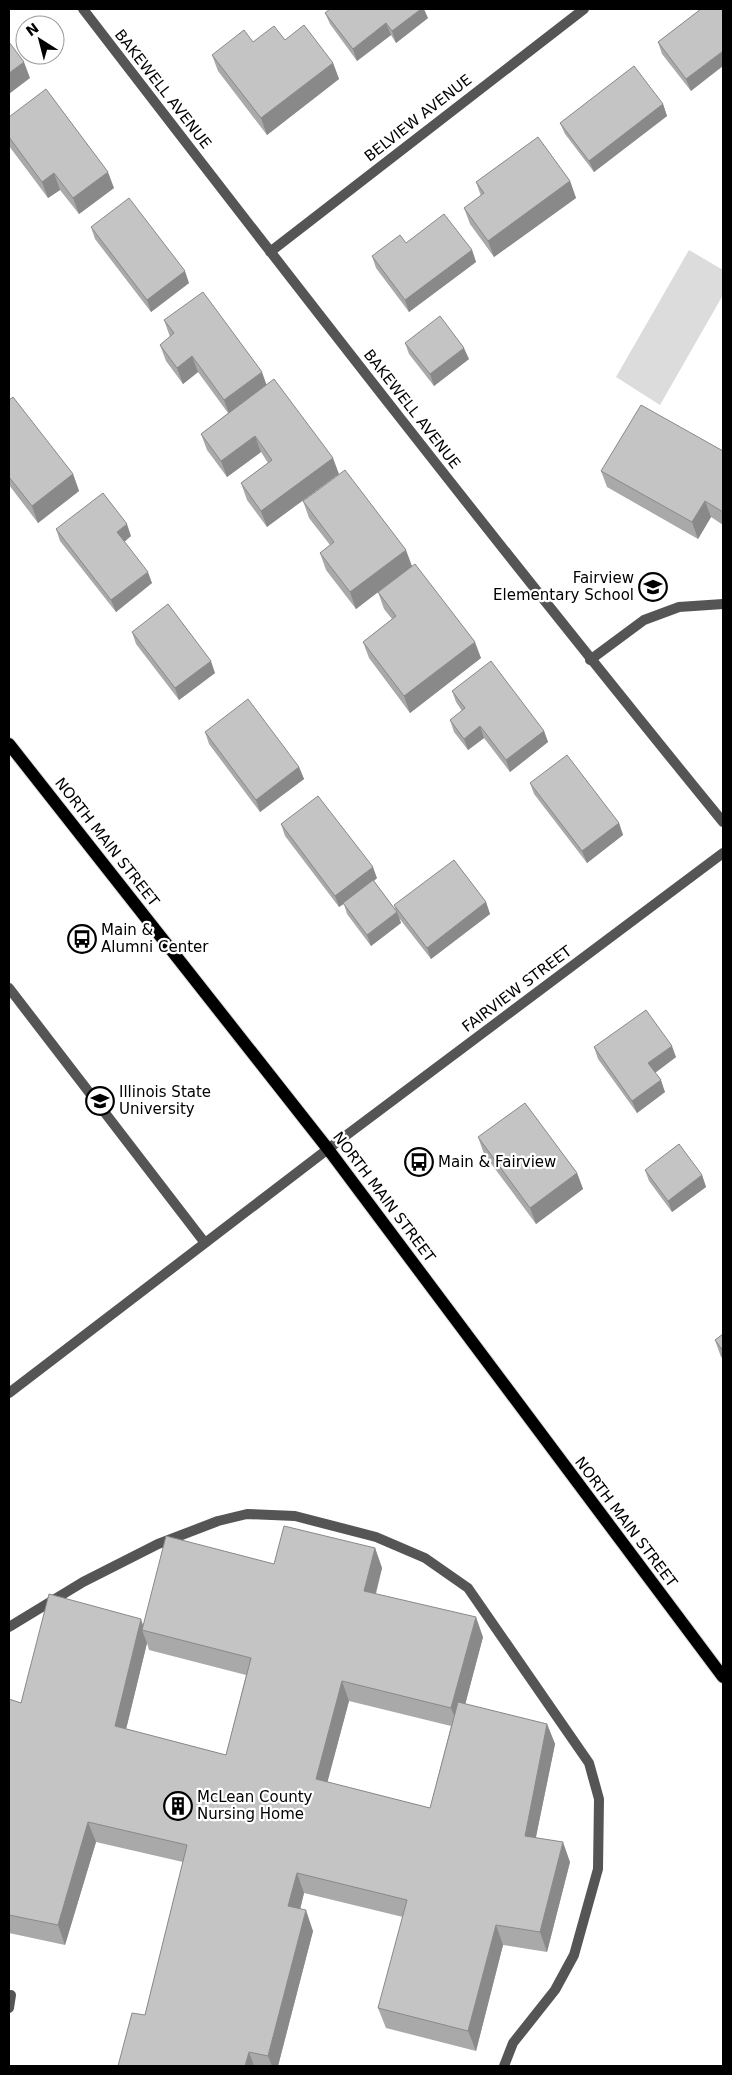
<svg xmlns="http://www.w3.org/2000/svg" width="732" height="2075" font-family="'DejaVu Sans',sans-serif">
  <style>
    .green { fill: #dcdcdc }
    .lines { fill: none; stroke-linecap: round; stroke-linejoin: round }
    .primary-casing { stroke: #dbdbdb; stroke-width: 14 }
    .service { stroke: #555; stroke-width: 10 }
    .minor { stroke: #555; stroke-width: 10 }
    .primary { stroke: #000; stroke-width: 12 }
    .wall { fill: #a9a9a9; fill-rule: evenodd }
    .shaded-wall { fill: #898989 }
    .building { fill: #c4c4c4; stroke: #898989 }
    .labels { text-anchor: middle; stroke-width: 4.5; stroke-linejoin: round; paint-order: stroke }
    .street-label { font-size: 15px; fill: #000; stroke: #fff }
    .poi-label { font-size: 15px; fill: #000; stroke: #fff; text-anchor: start }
  </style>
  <rect width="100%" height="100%" fill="#fff"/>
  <!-- green -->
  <path class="green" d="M689 250 723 270V295L660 405 616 377Z"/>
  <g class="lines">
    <defs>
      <path id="primary" d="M9 744 328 1149 723 1677"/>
    </defs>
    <!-- primary casing -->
    <use href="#primary" class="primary-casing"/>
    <!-- service -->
    <path class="service" d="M590 660 644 620 679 607 723 604
      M9 988 205 1243
      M9 1393 328 1149
      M9 1627 83 1582 158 1544 218 1521 247 1514 295 1516 376 1537 425 1558 468 1588 589 1763 599 1799 598 1869 574 1955 555 1990 513 2043 504 2066
      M9 1995H11L9 2008"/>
    <!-- minor -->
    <path class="minor" d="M83 9C293 282 505 555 723 822
      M270 252 584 9
      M328 1149 723 853"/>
    <!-- primary -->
    <use href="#primary" class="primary"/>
  </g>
  <!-- wall -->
  <path class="wall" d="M701 9 691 91 662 54 658 42Z
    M325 13 428 18 396 43 391 35 357 61 330 24Z
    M285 40 333 63 339 79 267 135 218 71 212 55 253 42Z
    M663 104 667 116 594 172 565 134 560 123Z
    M9 117 114 188 79 214 60 190 48 198 9 146Z
    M570 181 576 198 494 257 470 224 464 208 481 196 476 182Z
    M91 227 189 283 151 312 95 239Z
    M406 243 472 250 476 262 409 312 376 268 372 256Z
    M164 320 266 385 333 458 267 527 247 500 241 483 268 463 261 452 227 477 207 450 201 434 228 413 198 372 183 384 166 361 160 345 170 337Z
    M405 343 469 359 434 386 409 354Z
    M9 400 73 474 79 491 38 523 9 485Z
    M723 451V525L711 517 698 539 607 487 601 471Z
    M303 501 412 566 481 658 410 713 369 658 363 642 392 619 384 609 378 592 356 609 326 570 320 553 330 545 309 518Z
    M56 529 131 536 124 541 152 583 116 612 60 541Z
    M132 632 215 673 179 700 136 644Z
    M452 691 544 731 548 742 510 772 484 738 468 750 454 732 450 720 462 711 456 702Z
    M205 732 299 767 304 779 260 812 209 744Z
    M530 783 619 823 623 835 587 863 534 794Z
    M281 824 377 878 374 881 396 911 394 905 486 902 490 914 431 959 399 918 401 923 371 946 347 914 344 904 339 907 285 836Z
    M594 1047 676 1057 655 1073 665 1092 637 1113 598 1059Z
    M478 1137 577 1173 583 1189 536 1224 484 1154Z
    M645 1170 702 1175 706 1187 672 1212 649 1181Z
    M723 1334V1359L721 1357 715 1340Z
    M375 1548 382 1568 376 1594 483 1637 465 1704 547 1724 555 1744 536 1837 570 1862 547 1952 503 1945 476 2051 386 2028 378 2008 403 1917 304 1893 300 1909 313 1931 278 2066H118L145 2015 183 1862 96 1842 65 1945 9 1933V1699L21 1703 143 1626 274 1564ZM147 1643 149 1650 246 1675 226 1755 126 1729ZM349 1701 451 1726 430 1808 327 1782Z"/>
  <!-- shaded-wall -->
  <path class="shaded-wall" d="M421 9H424L428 18 396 43 392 31Z
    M386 23 391 35 357 61 353 49Z
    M723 51V66L691 91 686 79Z
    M24 62 30 78 9 94V73Z
    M333 63 339 79 267 135 261 118Z
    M663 104 667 116 594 172 589 161Z
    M108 172 114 188 79 214 73 198Z
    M54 173 60 190 48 198 42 182Z
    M570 181 576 198 494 257 488 241Z
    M472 250 476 262 409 312 405 300Z
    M185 271 189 283 151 312 147 300Z
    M464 348 469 359 434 386 430 374Z
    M192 356 198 372 183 384 177 368Z
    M262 372 268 389 230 416 224 400Z
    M255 436 261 452 227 477 221 461Z
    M333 458 339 474 267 527 261 511Z
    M73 474 79 491 38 523 32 506Z
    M705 501 711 517 698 539 692 522Z
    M127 524 131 536 122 544 117 532Z
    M406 550 412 566 356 609 350 592Z
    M148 572 152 583 116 612 111 600Z
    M475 642 481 658 410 713 404 696Z
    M211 661 215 673 179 700 175 688Z
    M480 726 484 738 468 750 464 739Z
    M544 731 548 742 510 772 506 760Z
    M299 767 304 779 260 812 256 800Z
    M619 823 623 835 587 863 582 851Z
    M373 867 377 878 339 907 335 896Z
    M486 902 490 914 431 959 427 948Z
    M397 912 401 923 371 946 367 935Z
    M672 1046 676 1057 652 1075 648 1063Z
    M661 1080 665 1092 637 1113 632 1101Z
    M577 1173 583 1189 536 1224 530 1208Z
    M702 1175 706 1187 672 1212 668 1201Z
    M375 1548 382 1568 371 1611 364 1591Z
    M476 1617 483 1637 459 1728 451 1708Z
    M141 1619 145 1631 142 1630 147 1643 122 1746 115 1726Z
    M342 1681 349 1701 323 1799 316 1779Z
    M547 1724 555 1744 532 1856 525 1836Z
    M88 1822 96 1842 65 1945 58 1925Z
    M563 1842 570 1862 547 1952 540 1932Z
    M297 1873 304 1893 296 1926 288 1906Z
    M306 1910 313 1931 278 2066H272L268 2056Z
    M496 1925 503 1945 476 2051 468 2031Z
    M249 2052 254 2066H245Z"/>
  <!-- building -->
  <path class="building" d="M330 9H421L392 31 386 23 353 49 325 13Z
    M701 9H723V51L686 79 658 42Z
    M304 25 333 63 261 118 212 55 244 30 253 42 274 26 285 40Z
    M9 42 24 62 9 73Z
    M634 66 663 104 589 161 560 123Z
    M46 89 108 172 73 198 54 173 42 182 9 137V117Z
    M538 137 570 181 488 241 464 208 484 193 476 182Z
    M129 198 185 271 147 300 91 227Z
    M444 214 472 250 405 300 372 256 400 235 406 243Z
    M203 292 262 372 224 400 192 356 177 368 160 345 174 333 164 320Z
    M440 316 464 348 430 374 405 343Z
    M274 379 333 458 261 511 241 483 272 460 255 436 221 461 201 434Z
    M13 397 73 474 32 506 9 477V400Z
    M641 405 723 451V512L705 501 692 522 601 471Z
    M345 470 406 550 350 592 320 553 334 542 303 501Z
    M103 493 127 524 117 532 148 572 111 600 56 529Z
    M415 564 475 642 404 696 363 642 396 616 378 592Z
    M168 604 211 661 175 688 132 632Z
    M491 661 544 731 506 760 480 726 464 739 450 720 465 708 452 691Z
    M248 699 299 767 256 800 205 732Z
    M567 755 619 823 582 851 530 783Z
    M318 796 373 867 335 896 281 824Z
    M454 860 486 902 427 948 394 905Z
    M373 880 397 912 367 935 343 903Z
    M646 1010 672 1046 648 1063 661 1080 632 1101 594 1047Z
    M525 1103 577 1173 530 1208 478 1137Z
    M679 1144 702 1175 668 1201 645 1170Z
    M723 1334V1351L715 1340Z
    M284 1526 375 1548 364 1591 476 1617 451 1708 342 1681 316 1779 430 1808 458 1702 547 1724 525 1836 563 1842 540 1932 496 1925 468 2031 378 2008 407 1900 297 1873 288 1906 306 1910 268 2056 249 2052 245 2066H118L132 2013 145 2015 187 1845 88 1822 58 1925 9 1915V1699L21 1703 49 1594 141 1619 115 1726 226 1755 251 1658 142 1630 166 1536 274 1564Z"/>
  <!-- icons -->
  <defs>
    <symbol id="school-ring" viewBox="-11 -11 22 22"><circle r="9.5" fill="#fff" stroke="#000" stroke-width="1.5"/><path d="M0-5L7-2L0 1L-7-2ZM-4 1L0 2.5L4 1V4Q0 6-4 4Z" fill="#000"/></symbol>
    <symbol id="bus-ring" viewBox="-11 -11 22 22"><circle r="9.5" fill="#fff" stroke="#000" stroke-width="1.5"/><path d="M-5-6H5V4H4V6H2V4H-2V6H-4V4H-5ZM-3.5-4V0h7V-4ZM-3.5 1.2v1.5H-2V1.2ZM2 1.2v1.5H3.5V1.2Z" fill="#000"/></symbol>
    <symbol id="university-ring" viewBox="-11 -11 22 22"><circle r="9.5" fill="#fff" stroke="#000" stroke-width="1.5"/><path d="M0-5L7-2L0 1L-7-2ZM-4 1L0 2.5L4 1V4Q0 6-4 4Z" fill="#000"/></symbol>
    <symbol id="building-ring" viewBox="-11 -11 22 22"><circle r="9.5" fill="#fff" stroke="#000" stroke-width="1.5"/><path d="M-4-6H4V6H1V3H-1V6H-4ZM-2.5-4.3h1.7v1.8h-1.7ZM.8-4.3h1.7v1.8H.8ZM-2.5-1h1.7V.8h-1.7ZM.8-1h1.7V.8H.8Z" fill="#000"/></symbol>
  </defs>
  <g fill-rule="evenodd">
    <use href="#school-ring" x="637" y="571" width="32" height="32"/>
    <use href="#bus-ring" x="66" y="923" width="32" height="32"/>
    <use href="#university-ring" x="84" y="1085" width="32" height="32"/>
    <use href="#bus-ring" x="403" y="1146" width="32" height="32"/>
    <use href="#building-ring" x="162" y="1790" width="32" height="32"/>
  </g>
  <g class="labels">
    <!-- street labels -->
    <g class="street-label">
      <text transform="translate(163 89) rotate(52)" y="5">BAKEWELL AVENUE</text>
      <text transform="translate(418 118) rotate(-38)" y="5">BELVIEW AVENUE</text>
      <text transform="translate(412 409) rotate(52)" y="5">BAKEWELL AVENUE</text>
      <text transform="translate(107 842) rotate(52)" y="5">NORTH MAIN STREET</text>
      <text transform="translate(517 989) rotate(-37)" y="5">FAIRVIEW STREET</text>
      <text transform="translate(384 1197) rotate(53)" y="5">NORTH MAIN STREET</text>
      <text transform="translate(626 1522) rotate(53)" y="5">NORTH MAIN STREET</text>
    </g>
    <!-- poi labels -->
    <g class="poi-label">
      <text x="634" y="583" text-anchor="end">Fairview<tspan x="634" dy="17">Elementary School</tspan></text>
      <text x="101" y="935">Main &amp;<tspan x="101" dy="17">Alumni Center</tspan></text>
      <text x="119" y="1097">Illinois State<tspan x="119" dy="17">University</tspan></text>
      <text x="438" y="1167">Main &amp; Fairview</text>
      <text x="197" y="1802">McLean County<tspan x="197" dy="17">Nursing Home</tspan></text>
    </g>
  </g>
  <!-- border -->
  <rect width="732" height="2075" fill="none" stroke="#000000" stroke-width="20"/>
  <!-- north arrow -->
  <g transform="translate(40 40) rotate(324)"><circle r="24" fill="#ffffff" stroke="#999999"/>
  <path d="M0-4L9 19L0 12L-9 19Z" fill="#000000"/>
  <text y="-8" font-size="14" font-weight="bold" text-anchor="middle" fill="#000000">N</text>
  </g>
</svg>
